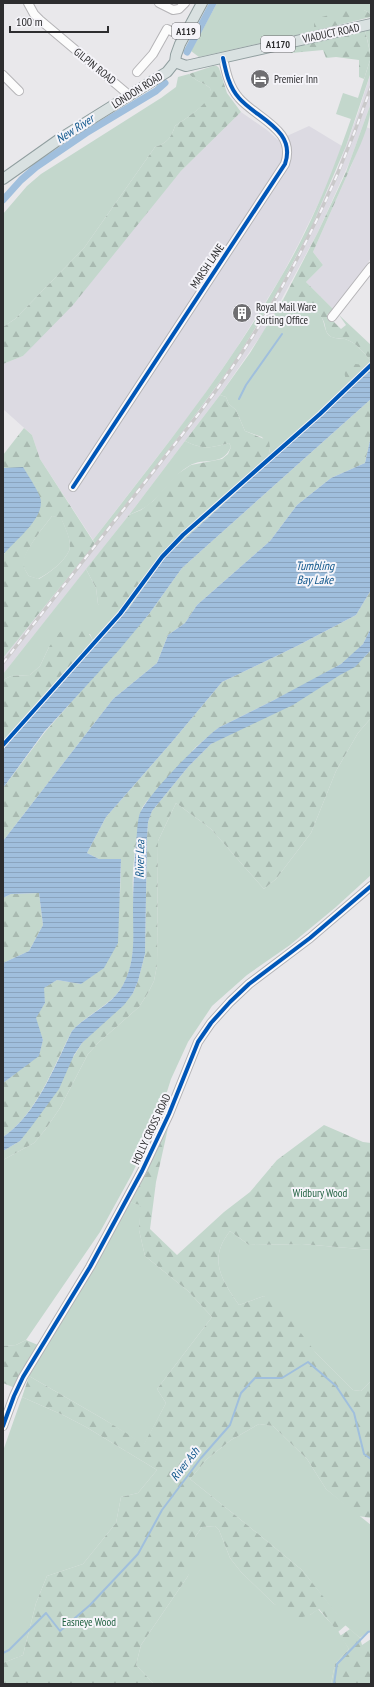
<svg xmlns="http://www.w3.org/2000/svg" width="374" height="1687" font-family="'PT Sans Narrow',sans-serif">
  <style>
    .built { fill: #dcdae2 }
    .green { fill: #c3d7cc }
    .forest { fill: url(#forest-firs); fill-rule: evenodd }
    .water { fill: url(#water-rules) }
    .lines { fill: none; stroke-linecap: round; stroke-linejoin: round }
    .stream { stroke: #a0bfdd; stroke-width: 2 }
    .canal { stroke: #a0bfdd; stroke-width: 7 }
    .minor-casing { stroke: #b5b4b7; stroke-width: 10 }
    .major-casing { stroke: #909e9f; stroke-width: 12 }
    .minor { stroke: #fcfcfc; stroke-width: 8 }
    .major { stroke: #d9e1e1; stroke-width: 10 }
    .rail-casing { stroke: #cac9ca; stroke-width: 3.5 }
    .rail { stroke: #f5f4f9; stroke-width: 2; stroke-dasharray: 6; stroke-linecap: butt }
    .cycleway-casing { stroke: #f5f4f9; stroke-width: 6 }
    .cycleway { stroke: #0057b8; stroke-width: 4 }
    .labels { text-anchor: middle; stroke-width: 4; stroke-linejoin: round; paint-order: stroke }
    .shield { fill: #f5f4f9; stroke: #69696c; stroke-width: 1 }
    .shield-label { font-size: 10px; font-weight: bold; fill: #2d2d2f }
    .street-label { font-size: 11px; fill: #2d2d2f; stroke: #f5f4f9 }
    .poi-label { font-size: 11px; fill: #2d2d2f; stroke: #f5f4f9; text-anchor: start }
    .park-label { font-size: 11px; fill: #206140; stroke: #f5f4f9 }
    .water-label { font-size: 12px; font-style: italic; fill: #155a8e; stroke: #f5f4f9 }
  </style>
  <defs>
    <pattern id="forest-firs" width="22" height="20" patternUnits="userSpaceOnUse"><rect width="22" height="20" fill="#c3d7cc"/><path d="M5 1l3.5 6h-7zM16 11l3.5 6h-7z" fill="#a8b9b0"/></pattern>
    <pattern id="water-rules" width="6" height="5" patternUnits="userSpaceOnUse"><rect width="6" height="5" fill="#a0bfdd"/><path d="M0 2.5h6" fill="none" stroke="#8aa4be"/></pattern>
  </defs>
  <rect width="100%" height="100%" fill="#e9e8eb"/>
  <!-- built -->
  <path class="built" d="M371 72V103L350 161 318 232 266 328 220 395 129 515 3 674V658L95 544 190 422 235 361 255 329 294 262 337 170 358 113Z
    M241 112 267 130 278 140 309 126 342 146 326 188 298 245 281 277 236 349 195 408 93 540 40 459 32 435 3 409V364L23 356 181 171Z
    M366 127 371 129V258L354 283 333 309 306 282 323 265 313 252 352 164Z"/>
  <!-- green -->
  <path class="green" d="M217 3H370L371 14 364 10 314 22V31L199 57 191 51Z
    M371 29V56L365 30Z
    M371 57V72L346 146 311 228 279 289 235 361 190 422 95 544 93 540C159 455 227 371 281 277 322 208 347 134 371 57Z
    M189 74C195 81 203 82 210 88L212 95C202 108 188 117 175 126 171 138 167 143 155 147L84 248 15 319 3 327V214L27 186 41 174 161 98 176 87 178 77Z
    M343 93 358 98 351 119 336 114Z
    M371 103C371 127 357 151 348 173L346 172Z
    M284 298 282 306C294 307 309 306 319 314 326 320 323 334 332 337 336 339 341 338 345 339 357 343 363 352 371 361V370L365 376V368L348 383 354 386 267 464 270 448 262 437 245 431 236 410 229 404 226 397 220 395 250 353Z
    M185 441C204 450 210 448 229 443L231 447C221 468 205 456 189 466 174 475 166 489 153 501 146 508 138 511 129 515Z
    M52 516 61 517C64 526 73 541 69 551 64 562 49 573 38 579L29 576C26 572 23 567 23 562 24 551 45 525 52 516Z
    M86 569 96 588 98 604 118 612 129 608 95 645 90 634 49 647 40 666 30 675 11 676 3 680V674Z
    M371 718V875L336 907 290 945 247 975 212 1006 188 1042 171 1079 159 1117 132 1174 100 1232 26 1340 16 1345 3 1346V1160L34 1143 45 1130 60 1108 88 1054 98 1043 139 1007 148 993 154 981 157 965 158 841 176 803 211 829 264 889 276 879 311 833 336 771 358 733Z
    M129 1202 141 1205 139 1230 145 1256 188 1291 212 1317 157 1389 166 1403 144 1445 105 1420 29 1376Z
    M230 1231 249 1245 302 1244 371 1250V1381L361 1391 353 1390 316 1353 264 1296 239 1305C221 1279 208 1259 230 1231Z
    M22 1397 63 1415 86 1427 157 1470 138 1493 121 1497 116 1523 83 1564 47 1576 36 1603 23 1655 3 1663V1451Z
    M259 1424 273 1426 307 1459 326 1489 371 1525V1629L360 1638 345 1625 302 1570 235 1515 190 1479 207 1459 231 1440Z
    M215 1526 219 1530 230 1558 241 1572 274 1604 310 1615 318 1609 338 1631 349 1649 335 1664 331 1684H154L136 1665 141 1645 188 1576 195 1537 202 1527Z"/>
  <!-- forest -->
  <path class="forest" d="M351 9 364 10 371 14V17L314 31V22L318 18Z
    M365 30 371 57 364 79 359 77V60L336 57 326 58 323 50 291 53 289 47Z
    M213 66H217L219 68 227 93 241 112 181 171 73 305 23 356 3 364V327L15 319 84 248 155 147C167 143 171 138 175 126 188 117 202 108 211 95L210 88C203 82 195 81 189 74Z
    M346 172 348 173 313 252 323 265 306 282 333 309 327 315 341 329 346 325 339 315 371 345V361C363 352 357 343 345 339 340 338 334 339 330 336 325 332 326 328 324 322 318 306 298 306 284 310L282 306 284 298 318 232Z
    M356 364 364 365 365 376 354 386C346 382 341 374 348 365Z
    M220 395 226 397 229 404 236 410 245 431 269 441 270 448 267 464 166 556 129 608 118 612H108L98 604 96 588 86 569 129 515 141 510 153 501 176 475 191 465 222 459 228 454 231 447 229 443C210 448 204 450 185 441Z
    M371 399V436L365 463 331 478 297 505 270 541 197 605 185 623 168 635 157 663 113 699 3 841V788L45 732 149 614 182 568Z
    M24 428 32 435 40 459 95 544 3 658V555L5 553V468L3 470V455ZM52 516 61 518C64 526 73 542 69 551 64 562 49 573 39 579L29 576C26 572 23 567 24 562 24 551 45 525 52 516Z
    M371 590V628L363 644 354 653 341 664 302 686 218 728 196 747 147 801 142 808C139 829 134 851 133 872 131 907 141 956 122 987 110 1006 87 1014 72 1031 53 1067 37 1114 3 1137V1083L39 1055 43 1040 35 1018 45 1003 43 988 57 980 81 984 120 895 121 860 99 859 87 853 106 817 171 743 222 682 297 646 356 615Z
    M72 628C87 630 89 631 95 645L17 732 3 750V680L11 676 30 675 40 666 49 647 60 632Z
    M371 650V718L358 733 336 771 311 833 276 879 264 889 211 829 176 803 158 841 157 965 154 981 148 993 139 1007 98 1043 88 1054 60 1108 45 1130 34 1143 3 1160V1151L20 1141 82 1043 133 993 138 981 145 954 147 837 148 822 152 811 188 767 211 744 355 666Z
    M39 893 43 925 29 951 3 963V898L11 894Z
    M324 1125 363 1142 371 1143V1250L302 1244 249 1245 230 1231C208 1259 221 1279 239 1305L264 1296 279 1304 316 1353 353 1390 361 1391 371 1381 370 1432 371 1434V1518L358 1516 326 1489 307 1459 273 1426 259 1424 231 1440 207 1459 190 1479 235 1515 302 1570 346 1625 338 1632 319 1609 310 1615 299 1618 274 1604 241 1572 230 1558 219 1530 215 1526 202 1527 195 1537 200 1551 188 1576 141 1645 136 1665 154 1684H3V1663L23 1655 36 1603 47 1576 83 1564 116 1523 121 1497 138 1493 157 1470 86 1427 63 1415 22 1397 29 1376 105 1420 144 1444 166 1403 157 1389 212 1317 188 1291 145 1256 139 1230 140 1205 129 1202 168 1128 156 1182 150 1229 177 1255 224 1212 250 1192 277 1160Z
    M26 1340 38 1345 15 1388 3 1383V1346L16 1345Z
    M350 1629 360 1638 362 1645 371 1639V1684H331L335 1664 349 1649 340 1636Z"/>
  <!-- water -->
  <path class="water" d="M371 370V399L182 568 149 614 119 650 44 732 3 788V750L17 732 129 608 166 556Z
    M371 436V590L356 615 297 646 222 682 171 743 106 817 87 853 99 859H121L118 943 104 968 81 984 57 980 44 988 45 1003 36 1018 43 1040 39 1056 3 1083V963L29 951 43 925 39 893 11 894 3 898V841L113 699 157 663 168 635 185 623 197 605 270 541 297 505 331 478 365 463Z
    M23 467C29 477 36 487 40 497 47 517 14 541 3 555V470L4 468Z
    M371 628V650L355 667 340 675 293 705 211 744 188 767 152 811 148 822 147 837 145 954 138 981 133 993 124 1005 82 1043 74 1055 59 1089 31 1127 20 1141 3 1151V1137C37 1114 54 1067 72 1031 87 1014 112 1006 123 985 136 961 133 936 133 910 133 888 134 866 136 843 137 835 137 825 139 816 145 796 200 742 218 728L274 700 341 664 363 644Z"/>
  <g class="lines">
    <!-- stream -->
    <path class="stream" d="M239 399 246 385 282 334
      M3 1653 9 1650 46 1613 60 1631 90 1605 138 1554 162 1510 201 1458 230 1425 241 1393 255 1378H282L308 1362 336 1386 354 1413 364 1454 371 1459
      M334 1684 337 1664 368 1632 371 1631"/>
    <!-- canal -->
    <path class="canal" d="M187 52 213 3
      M3 200 21 180 36 167 86 133 156 91 165 83"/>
    <defs>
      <path id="minor" d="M28 3 34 14 40 20 129 95
        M159 3 173 10 179 9 185 3
        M137 72 153 54 167 29 183 37
        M3 75 19 91
        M332 317 371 267
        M73 487 285 164C297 130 256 118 239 98 229 87 226 72 223 58
        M3 1426 14 1396 23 1377 90 1267 142 1171 169 1114 198 1042 211 1023 230 1002 249 984 310 938 371 886"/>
      <path id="major" d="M175 62 186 66 371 24
        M3 179 61 138 167 72 175 62 176 55 180 44 202 3"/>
    </defs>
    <!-- minor casing -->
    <use href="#minor" class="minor-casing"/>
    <!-- major casing -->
    <use href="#major" class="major-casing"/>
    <!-- minor -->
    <use href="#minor" class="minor"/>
    <!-- major -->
    <use href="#major" class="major"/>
    <defs>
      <path id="rail" d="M3 663 200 412C276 312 330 205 371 87"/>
    </defs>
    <!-- rail casing -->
    <use href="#rail" class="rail-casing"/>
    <!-- rail -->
    <use href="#rail" class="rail"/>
    <defs>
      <path id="cycleway" d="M73 487 285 164C297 130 256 118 239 98 229 87 226 72 223 58
        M3 745 120 614 162 557 183 535 320 414 371 365
        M3 1426 14 1396 23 1377 90 1267 142 1171 169 1114 198 1042 211 1023 230 1002 249 984 310 938 371 886"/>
    </defs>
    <!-- cycleway casing -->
    <use href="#cycleway" class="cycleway-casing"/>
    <!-- cycleway -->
    <use href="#cycleway" class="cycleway"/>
  </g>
  <!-- icons -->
  <defs>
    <symbol id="hotel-disc" viewBox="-11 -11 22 22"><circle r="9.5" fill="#6f6e71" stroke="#f5f4f9"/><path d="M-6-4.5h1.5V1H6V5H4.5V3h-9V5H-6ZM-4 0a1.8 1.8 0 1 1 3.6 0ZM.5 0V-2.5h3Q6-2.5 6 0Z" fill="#fff"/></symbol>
    <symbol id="building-disc" viewBox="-11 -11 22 22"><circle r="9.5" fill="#6f6e71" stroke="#f5f4f9"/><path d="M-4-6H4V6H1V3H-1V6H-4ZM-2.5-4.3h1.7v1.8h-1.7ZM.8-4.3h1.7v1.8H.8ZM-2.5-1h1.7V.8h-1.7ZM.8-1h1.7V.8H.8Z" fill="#fff"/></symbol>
  </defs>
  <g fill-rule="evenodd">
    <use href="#hotel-disc" x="249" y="68" width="22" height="22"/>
    <use href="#building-disc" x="231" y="302" width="22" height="22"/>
  </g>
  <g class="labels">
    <!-- shield labels -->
    <g class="shield">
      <rect x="172" y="23" width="28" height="16" rx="3"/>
      <rect x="261" y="36" width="34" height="16" rx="3"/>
    </g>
    <g class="shield-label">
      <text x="186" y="35">A119</text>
      <text x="278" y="48">A1170</text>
    </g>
    <!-- street labels -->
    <g class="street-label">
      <text transform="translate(331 33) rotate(-12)" y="4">VIADUCT ROAD</text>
      <text transform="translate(95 66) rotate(39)" y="4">GILPIN ROAD</text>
      <text transform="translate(137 90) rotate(-32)" y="4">LONDON ROAD</text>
      <text transform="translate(207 266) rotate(-56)" y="4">MARSH LANE</text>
      <text transform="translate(151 1129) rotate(-65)" y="4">HOLLY CROSS ROAD</text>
    </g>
    <!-- poi labels -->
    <g class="poi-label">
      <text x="274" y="83">Premier Inn</text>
      <text x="256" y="311">Royal Mail Ware<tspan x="256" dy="13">Sorting Office</tspan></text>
    </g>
    <!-- park labels -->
    <g class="park-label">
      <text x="320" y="1197">Widbury Wood</text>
      <text x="89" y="1626">Easneye Wood</text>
    </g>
    <!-- water labels -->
    <g class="water-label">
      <text transform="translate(75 129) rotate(-33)" y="4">New River</text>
      <text x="315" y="570">Tumbling<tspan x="315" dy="14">Bay Lake</tspan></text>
      <text transform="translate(140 859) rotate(-89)" y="4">River Lea</text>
      <text transform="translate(185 1464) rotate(-52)" y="4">River Ash</text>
    </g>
  </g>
  <!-- border -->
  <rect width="374" height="1687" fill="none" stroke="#2d2d2f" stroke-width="8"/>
  <!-- scale -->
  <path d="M10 26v6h98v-6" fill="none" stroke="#2d2d2f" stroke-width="2"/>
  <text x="16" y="26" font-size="12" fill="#2d2d2f" stroke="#f5f4f9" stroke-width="3" paint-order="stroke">100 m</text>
</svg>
